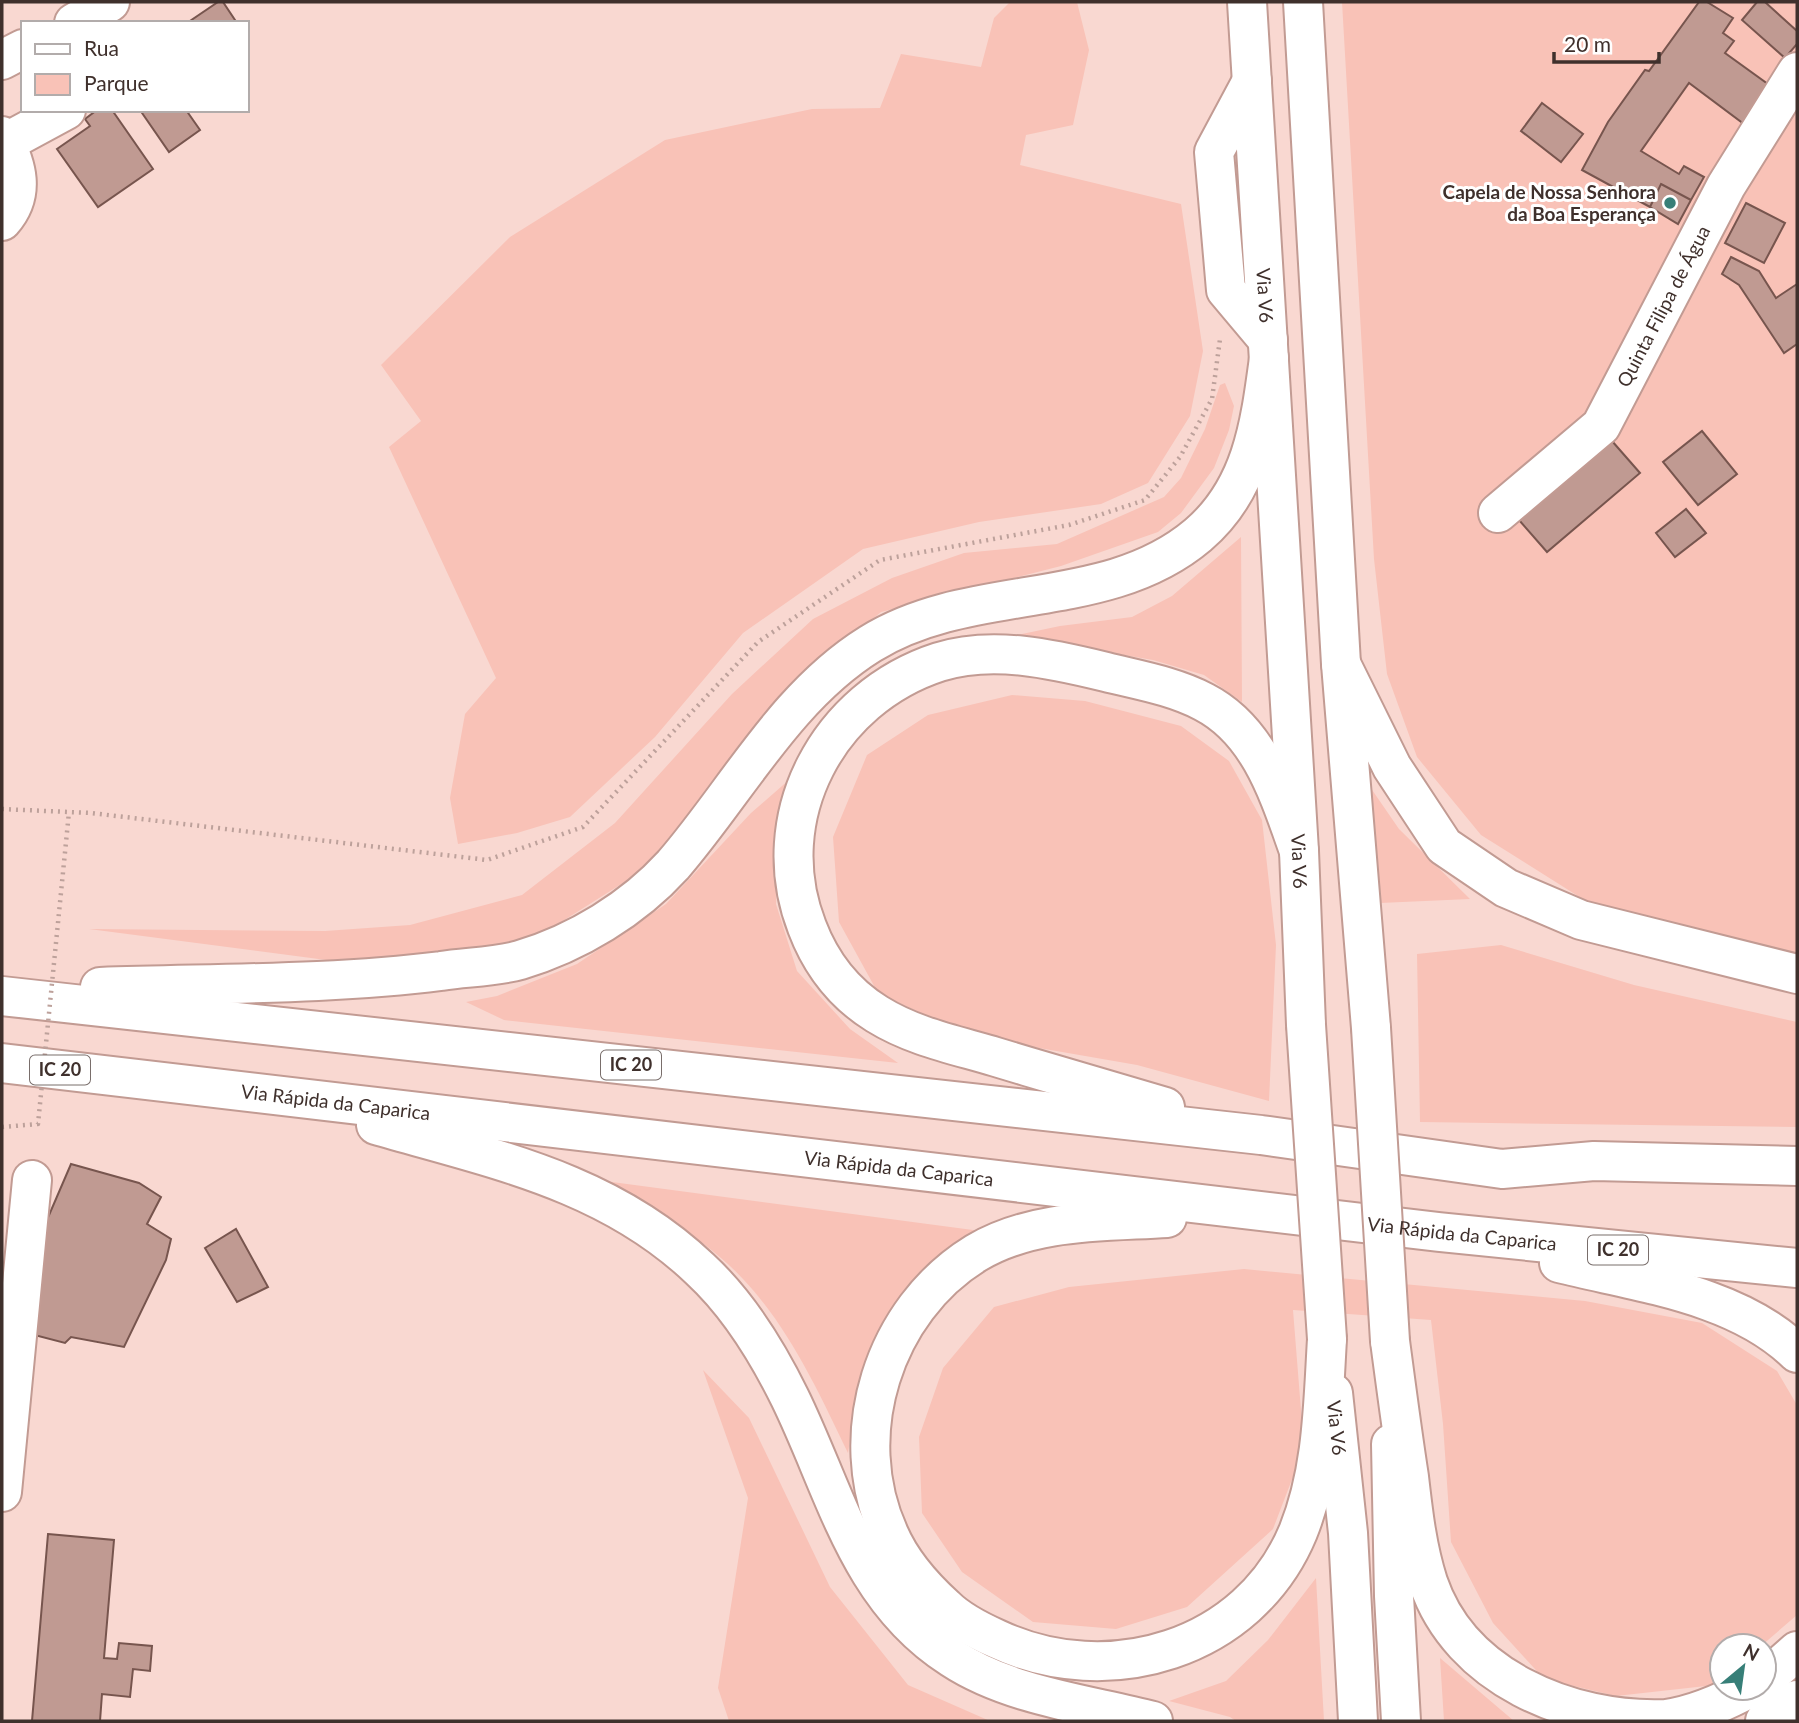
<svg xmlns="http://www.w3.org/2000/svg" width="1799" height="1723" font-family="Lato,sans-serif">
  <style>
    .green { fill: #f9c2b7 }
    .building { fill: #c09a92; stroke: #77554e; stroke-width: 2 }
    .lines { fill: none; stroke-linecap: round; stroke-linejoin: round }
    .minor-casing { stroke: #c29b93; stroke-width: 42 }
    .major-casing { stroke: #c29b93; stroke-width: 42 }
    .highway-casing { stroke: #c29b93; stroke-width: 42 }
    .path { stroke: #bda19b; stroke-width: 4.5; stroke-dasharray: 2 5; stroke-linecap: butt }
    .minor { stroke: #fff; stroke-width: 38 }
    .major { stroke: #fff; stroke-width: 38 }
    .highway { stroke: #fff; stroke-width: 38 }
    .major-bridge-casing { stroke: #c29b93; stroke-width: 42; stroke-linecap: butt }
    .path-bridge { stroke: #bda19b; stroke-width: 4.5; stroke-dasharray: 2 5; stroke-linecap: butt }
    .major-bridge { stroke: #fff; stroke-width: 38 }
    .poi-dot { fill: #377f78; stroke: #fff; stroke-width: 2.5 }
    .labels { text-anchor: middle; stroke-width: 6; stroke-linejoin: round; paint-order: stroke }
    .shield { fill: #fff; stroke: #796e6b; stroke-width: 2 }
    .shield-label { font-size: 18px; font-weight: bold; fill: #3f302c }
    .poi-label { font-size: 19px; font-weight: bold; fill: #3f302c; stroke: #fff; text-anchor: end }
    .street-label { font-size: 19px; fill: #3f302c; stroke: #fff }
  </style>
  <rect width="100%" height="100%" fill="#f9d8d1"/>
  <!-- green -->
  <path class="green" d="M1010 2H1077L1089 50 1073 125 1026 135 1020 165 1181 204 1203 351 1190 416 1148 483 1101 504 979 522 863 549 743 633 655 737 570 817 517 833 458 844 450 798 465 714 496 678 389 447 421 421 381 365 510 237 665 140 812 109 880 108 901 54 981 67 994 18Z
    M1342 2H1797V953L1589 903 1481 835 1417 757 1387 674 1374 559Z
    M1225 383 1234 406 1229 430 1214 468 1181 513 1158 532 1061 566 881 612 803 678 642 871 531 941 387 968 89 929 325 931 410 925 522 895 615 823 732 694 813 619 892 578 964 553 1057 544 1164 497 1181 478 1205 429 1220 385Z
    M1241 537 1242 702 1204 675 1153 660 1012 636 1060 626 1132 617 1172 596Z
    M1012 695 1085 701 1181 726 1229 761 1262 820 1276 945 1269 1101 1137 1065 970 1036 878 993 839 922 833 837 867 755 928 715Z
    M790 779 781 810 776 904 797 971 850 1029 898 1063 504 1020 466 1002 497 996 577 964 666 904 751 813Z
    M1368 784 1399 829 1470 899 1380 903Z
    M1501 945 1634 985 1797 1022V1127L1420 1122 1417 954Z
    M597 1180 1003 1234 855 1409 848 1453C819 1393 790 1329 743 1279 703 1236 649 1208 597 1180Z
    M1244 1269 1585 1301 1702 1323 1777 1371 1797 1405V1615L1761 1646H1722V1679L1715 1685 1616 1696 1544 1679 1493 1623 1451 1542 1443 1424 1431 1320 1293 1310 1304 1448 1273 1529 1187 1607 1116 1629 1033 1622 962 1572 922 1513 919 1437 943 1368 994 1307 1069 1287Z
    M703 1370 749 1418 830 1587 908 1685 990 1721H729L718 1688 748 1498Z
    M1316 1578 1324 1721H1236L1230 1717 1169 1701 1226 1681 1268 1640Z
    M1440 1658 1514 1721H1444Z"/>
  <!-- building -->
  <path class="building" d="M218 2H223L237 23H187Z
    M1699 2H1707L1733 18 1723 33 1734 41 1725 53 1772 87 1744 124 1689 83 1641 151 1679 174 1684 166 1704 177 1691 200 1661 184 1650 207 1582 170 1608 122 1645 70 1649 71Z
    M1757 2H1765L1797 31V44L1785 58 1742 20Z
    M1542 103 1583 134 1561 162 1521 131Z
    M97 110H112L153 169 98 207 57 149 90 126 85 119Z
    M140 110H186L200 130 169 152Z
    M1661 184 1691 200 1678 224 1650 207Z
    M1746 203 1785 223 1764 263 1725 243Z
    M1731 257 1759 271 1776 298 1797 284V344L1784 353 1739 285 1722 274Z
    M1702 431 1737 474 1698 505 1663 462Z
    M1612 441 1640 473 1547 552 1519 520Z
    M1686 509 1706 533 1675 557 1656 533Z
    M71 1164 139 1183 161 1197 147 1224 171 1239 166 1260 124 1347 71 1337 65 1343 23 1332 40 1236Z
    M236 1229 268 1287 237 1302 205 1248Z
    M48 1534 114 1540 104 1658 117 1659 119 1643 152 1646 150 1671 133 1669 130 1697 102 1694 100 1721H32Z"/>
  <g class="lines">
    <defs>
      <g id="minor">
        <path d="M74 23 110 2"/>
        <path d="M2 60 23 49"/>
        <path d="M1252 81 1214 152 1226 290 1268 340"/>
        <path d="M2 136C17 165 26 194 2 221"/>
        <path d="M5 143 66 110"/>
        <path id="s1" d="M1498 513 1601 426 1726 186 1797 72"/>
        <path d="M2 1492 32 1180"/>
      </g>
      <g id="major">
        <path id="s2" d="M1247 2 1299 851 1306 1025"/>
        <path d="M1303 2 1341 664 1371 1028"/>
        <path id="s3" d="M1333 1393 1348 1533 1358 1721"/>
        <path d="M1391 1444 1394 1596 1401 1721"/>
      </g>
      <g id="highway">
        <path d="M1341 664 1392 767 1444 846 1506 888 1581 920 1797 974"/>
        <path d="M100 987C213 983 329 985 441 971 467 967 496 967 520 960 577 943 633 909 673 865 737 791 785 697 870 644 971 581 1106 613 1198 535 1252 489 1260 425 1269 358"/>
        <path d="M2 996 1261 1135 1502 1169 1594 1161 1797 1166"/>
        <path id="s4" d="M2 1063 1439 1232 1797 1268"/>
        <path d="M1165 1107C1108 1090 1052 1074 996 1057 956 1045 914 1037 877 1014 843 993 821 964 807 927 764 817 828 698 939 662 992 645 1053 659 1106 672 1138 680 1174 686 1204 702 1260 731 1279 795 1299 851"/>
        <path d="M376 1125C493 1159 608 1181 700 1269 739 1305 767 1351 790 1398 836 1492 858 1598 952 1658 1010 1696 1087 1704 1153 1721"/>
        <path d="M1167 1218C1102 1222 1033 1219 976 1253 883 1310 844 1435 889 1534 901 1562 923 1587 945 1607 959 1621 979 1631 997 1639 1108 1691 1249 1650 1298 1532 1323 1470 1323 1404 1327 1339"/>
        <path d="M1559 1263C1639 1283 1737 1294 1797 1353"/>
        <path d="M1390 1341C1396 1386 1402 1432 1409 1477 1413 1512 1417 1548 1428 1582 1460 1677 1569 1723 1666 1719 1695 1715 1724 1702 1750 1688"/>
        <path d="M1764 1680 1797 1651"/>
        <path d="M1765 1721 1797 1700"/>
      </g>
    </defs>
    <!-- minor casing -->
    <use href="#minor" class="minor-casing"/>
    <!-- major casing -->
    <use href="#major" class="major-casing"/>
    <!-- highway casing -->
    <use href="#highway" class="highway-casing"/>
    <!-- path -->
    <path class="path" d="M2 809 91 813 487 860 583 827 758 642 880 560 1069 525 1145 500 1180 457 1212 399 1220 339"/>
    <!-- minor -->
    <use href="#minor" class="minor"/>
    <!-- major -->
    <use href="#major" class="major"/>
    <!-- highway -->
    <use href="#highway" class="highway"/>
    <defs>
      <path id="major-bridge" d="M1306 1025 1327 1339
        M1371 1028 1390 1341"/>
    </defs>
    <!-- major-bridge casing -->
    <use href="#major-bridge" class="major-bridge-casing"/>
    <!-- path-bridge -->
    <path class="path-bridge" d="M2 1127 38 1124 69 812"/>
    <!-- major-bridge -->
    <use href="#major-bridge" class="major-bridge"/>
  </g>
  <!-- markers -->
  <circle class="poi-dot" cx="1670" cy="203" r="7"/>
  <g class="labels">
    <!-- shield labels -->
    <g class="shield">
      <rect x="601" y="1050.5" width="60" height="29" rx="5"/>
      <rect x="30" y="1055.5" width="60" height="29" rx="5"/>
      <rect x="1588" y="1235.5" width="60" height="29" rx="5"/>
    </g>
    <g class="shield-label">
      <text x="631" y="1071">IC 20</text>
      <text x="60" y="1076">IC 20</text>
      <text x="1618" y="1256">IC 20</text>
    </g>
    <!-- poi labels -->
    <g class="poi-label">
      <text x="1656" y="199">Capela de Nossa Senhora<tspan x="1656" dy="22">da Boa Esperança</tspan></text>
    </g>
    <!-- street labels -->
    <g class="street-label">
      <text dy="7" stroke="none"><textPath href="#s2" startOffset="294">Via V6</textPath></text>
      <text dy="7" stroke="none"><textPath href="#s1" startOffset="270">Quinta Filipa de Água</textPath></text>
      <text dy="7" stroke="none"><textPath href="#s2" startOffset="861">Via V6</textPath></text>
      <text dy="7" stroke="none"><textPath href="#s4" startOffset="336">Via Rápida da Caparica</textPath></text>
      <text dy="7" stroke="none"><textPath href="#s4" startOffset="903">Via Rápida da Caparica</textPath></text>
      <text dy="7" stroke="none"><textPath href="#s4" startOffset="1470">Via Rápida da Caparica</textPath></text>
      <text dy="7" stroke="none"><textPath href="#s3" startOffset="35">Via V6</textPath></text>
    </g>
  </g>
  <!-- border -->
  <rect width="1799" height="1723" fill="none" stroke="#3f302c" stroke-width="7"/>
  <!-- legend -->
  <rect x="21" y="21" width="228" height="91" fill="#ffffff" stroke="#b2acab" stroke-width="2"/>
  <rect x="35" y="44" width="35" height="10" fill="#ffffff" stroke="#b2acab" stroke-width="2"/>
  <text x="84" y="56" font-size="21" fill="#3f302c">Rua</text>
  <rect x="35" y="74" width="35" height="21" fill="#f9c2b7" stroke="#b2acab" stroke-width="2"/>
  <text x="84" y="91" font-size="21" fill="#3f302c">Parque</text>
  <!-- north arrow -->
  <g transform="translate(1743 1667) rotate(29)"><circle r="33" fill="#ffffff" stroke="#b2acab" stroke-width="2"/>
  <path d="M0-5L12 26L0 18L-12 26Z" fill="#377f78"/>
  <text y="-10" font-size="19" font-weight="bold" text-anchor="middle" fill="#3f302c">N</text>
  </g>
  <!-- scale -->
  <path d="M1554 52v10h105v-10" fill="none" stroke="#3f302c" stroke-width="3.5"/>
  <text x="1564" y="52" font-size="21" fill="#3f302c" stroke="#ffffff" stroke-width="5" paint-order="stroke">20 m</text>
</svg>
